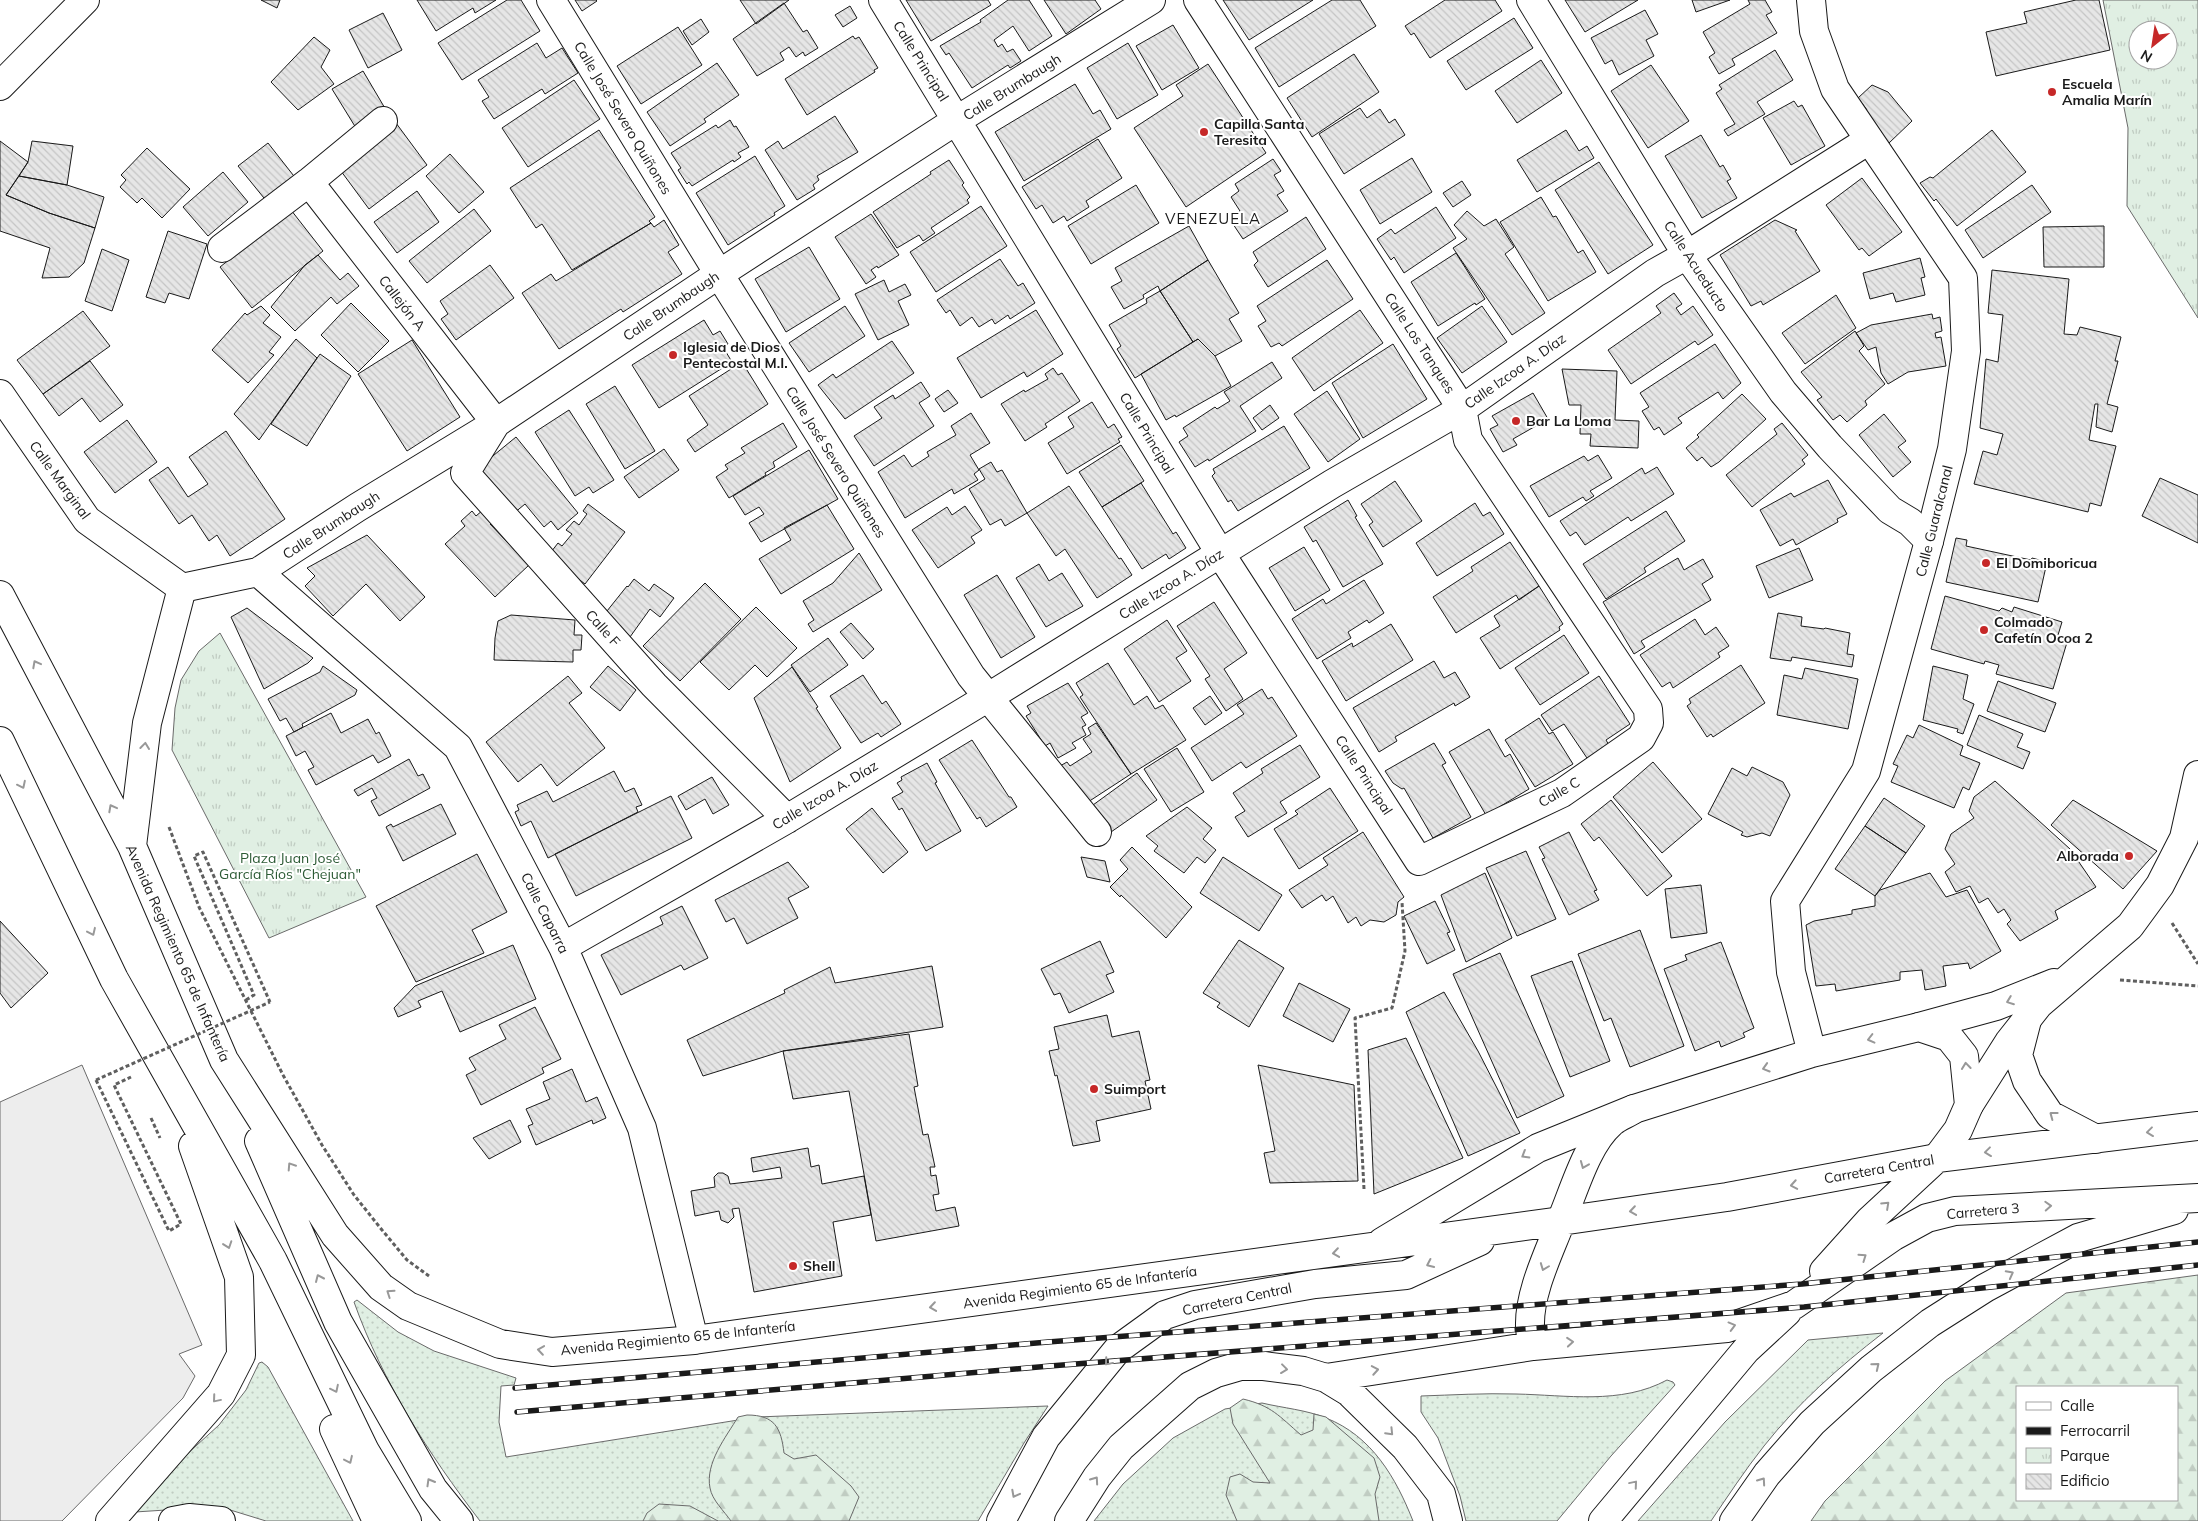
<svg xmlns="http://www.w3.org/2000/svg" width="2198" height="1521" font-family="Mulish,sans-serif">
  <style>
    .grass { fill: url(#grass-dots); stroke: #6a6a6a }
    .forest { fill: url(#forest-firs); stroke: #6a6a6a; fill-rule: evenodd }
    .park { fill: url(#park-tufts); stroke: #6a6a6a; fill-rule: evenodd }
    .parking { fill: #ededed; stroke: #6a6a6a }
    .building { fill: url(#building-back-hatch); stroke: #1a1a1a }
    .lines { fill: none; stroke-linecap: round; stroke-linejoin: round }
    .street-casing { stroke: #1a1a1a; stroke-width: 30 }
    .secondary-casing { stroke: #1a1a1a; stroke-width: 30 }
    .highway-casing { stroke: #1a1a1a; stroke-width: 30 }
    .path { stroke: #5f5f5f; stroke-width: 3; stroke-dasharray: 4 2.5; stroke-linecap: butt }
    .street { stroke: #fff; stroke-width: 28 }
    .secondary { stroke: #fff; stroke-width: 28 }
    .highway { stroke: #fff; stroke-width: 28 }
    .rail-casing { stroke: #1a1a1a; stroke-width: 5.5 }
    .rail { stroke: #fff; stroke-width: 4; stroke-dasharray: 11; stroke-linecap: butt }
    .path-bridge { stroke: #5f5f5f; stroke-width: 3; stroke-dasharray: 4 2.5; stroke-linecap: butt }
    .oneway { stroke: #989898 }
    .poi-dot { fill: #c62828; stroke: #fff; stroke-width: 2 }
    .labels { text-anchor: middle; stroke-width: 4; stroke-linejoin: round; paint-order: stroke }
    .street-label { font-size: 14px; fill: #1a1a1a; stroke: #fff }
    .poi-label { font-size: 14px; font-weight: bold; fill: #1a1a1a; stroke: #fff; text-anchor: start }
    .park-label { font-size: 14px; fill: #2b5a34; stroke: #fff }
    .neighbourhood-label { font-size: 15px; letter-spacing: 1px; fill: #1a1a1a; stroke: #fff }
  </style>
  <defs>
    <pattern id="grass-dots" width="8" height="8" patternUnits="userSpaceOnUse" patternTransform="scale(1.25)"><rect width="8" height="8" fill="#e0efe3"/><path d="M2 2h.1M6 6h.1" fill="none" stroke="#c0ccc2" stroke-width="1.8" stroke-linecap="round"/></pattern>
    <pattern id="forest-firs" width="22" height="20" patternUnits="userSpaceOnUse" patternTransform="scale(1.25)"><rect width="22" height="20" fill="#e0efe3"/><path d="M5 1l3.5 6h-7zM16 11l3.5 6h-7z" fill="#c0ccc2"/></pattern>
    <pattern id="park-tufts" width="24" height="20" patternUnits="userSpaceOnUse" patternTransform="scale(1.25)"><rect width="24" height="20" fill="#e0efe3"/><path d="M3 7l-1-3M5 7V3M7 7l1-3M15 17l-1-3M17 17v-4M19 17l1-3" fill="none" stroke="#c0ccc2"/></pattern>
    <pattern id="building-back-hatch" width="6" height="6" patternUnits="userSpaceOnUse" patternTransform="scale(1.25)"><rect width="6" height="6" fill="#e6e6e6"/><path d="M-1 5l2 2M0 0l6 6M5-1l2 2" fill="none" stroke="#c5c5c5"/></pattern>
  </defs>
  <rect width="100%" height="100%" fill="#fff"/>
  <!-- grass -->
  <path class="grass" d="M357 1300 398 1332 434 1351 516 1378 514 1385 501 1386 499 1422 506 1457 757 1417 1048 1406 1024 1443 978 1521H480C428 1453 383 1383 354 1302Z
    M1883 1333C1839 1367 1798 1403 1764 1446 1745 1470 1728 1496 1711 1521H1638L1725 1422 1808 1340Z
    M262 1362 268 1367 353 1521H266L227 1509 212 1507 135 1512 175 1465 219 1425 246 1390 259 1363Z
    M1667 1380 1673 1382 1675 1385 1611 1456 1557 1521H1466L1460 1496 1438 1438 1421 1412V1396C1452 1395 1484 1393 1516 1394 1566 1395 1621 1405 1667 1380Z
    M1262 1403C1283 1408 1307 1410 1326 1418 1372 1436 1396 1478 1413 1521H1094L1123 1484 1173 1438 1225 1409Z"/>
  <!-- forest -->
  <path class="forest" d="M2198 1275V1521H1811L1825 1501 1945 1381 2066 1293ZM2177 1387V1500H2017V1387Z
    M1243 1399C1272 1406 1279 1416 1301 1435L1313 1430 1314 1414 1326 1417 1374 1458 1380 1477 1375 1494 1379 1521H1237L1226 1495 1230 1477 1240 1474 1253 1482 1270 1483 1233 1424 1230 1408Z
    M747 1415C775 1415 781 1428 784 1453L794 1459 816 1455 851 1486 859 1497 849 1521H731C724 1511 712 1500 710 1488 705 1463 726 1437 738 1417Z
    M659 1504 690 1506 718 1521H643L647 1513Z"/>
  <!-- park -->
  <path class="park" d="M2103 0H2198V318L2127 206 2128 128ZM2138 30H2168V60H2138Z
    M220 633 366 897 269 938 172 750 175 708 181 680 199 651Z"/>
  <!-- parking -->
  <path class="parking" d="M82 1065 202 1345 179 1354 195 1376 183 1398 62 1521H0V1102Z"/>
  <!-- building -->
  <path class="building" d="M261 0H280L277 8Z
    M417 0H496L475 13 473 8 436 31Z
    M507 0H521L540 31 462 80 438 43Z
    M575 0H596L597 1 582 11Z
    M740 0H789L756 24Z
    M906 0H988L991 5 931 41Z
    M1008 0H1029L1052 36 1029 51 1013 26 994 40 998 47 1002 44 1007 52 1013 49 1021 61 1010 68 1008 65 972 88 949 53 946 55 940 46 981 22 980 20Z
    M1044 0H1095L1101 9 1066 34Z
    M1223 0H1313L1249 40Z
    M1332 0H1360L1376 26 1279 87 1255 48Z
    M1445 0H1495L1502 11 1430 58 1414 33 1411 35 1405 26Z
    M1565 0H1638L1585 32Z
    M1692 0H1730L1696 12Z
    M1748 0H1765L1772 12 1766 15 1777 33 1732 59 1735 65 1719 74 1709 57 1715 53 1703 32 1750 4Z
    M2076 0H2099L2110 50 1996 76 1986 32 2027 23 2024 12Z
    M784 3 803 32 807 30 818 48 805 56 803 52 796 57 789 47 780 53 784 60 757 76 733 39Z
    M850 6 857 18 843 27 835 15Z
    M1645 10 1658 34 1646 40 1654 56 1619 75 1612 60 1605 64 1591 38Z
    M383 13 402 50 368 68 349 30Z
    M1514 18 1533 48 1466 90 1447 61Z
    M701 19 709 32 692 45 683 31Z
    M1173 25 1199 68 1162 90 1136 46Z
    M678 27 702 65 641 104 617 66Z
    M853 36 855 39 859 37 878 68 874 70 875 72 807 115 785 79Z
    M314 37 330 50 321 67 334 84 298 110 271 82Z
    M537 43 546 58 562 48 578 73 545 94 542 89 494 119 482 101 489 97 478 80Z
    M1128 43 1158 95 1117 119 1087 68Z
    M1775 50 1793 80 1757 102 1765 114 1728 136 1724 130 1735 124 1716 93 1722 89 1719 85Z
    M1354 54 1379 92 1312 137 1287 98Z
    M1541 60 1562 93 1517 123 1495 91Z
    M717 63 739 95 704 119 706 122 670 146 647 112Z
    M1208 64 1266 153 1186 207 1134 128 1183 96 1176 85Z
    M1651 65 1689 121 1648 148 1611 91Z
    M363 71 386 110 356 128 332 89Z
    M574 80 600 119 528 167 502 128Z
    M1075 84 1093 114 1100 110 1111 129 1024 181 995 132Z
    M1872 85 1888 92 1912 121 1889 143 1862 115 1867 110 1858 98Z
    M1794 101 1798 107 1802 105 1825 146 1791 165 1763 118Z
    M1360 108 1367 118 1380 109 1389 123 1395 119 1405 135 1344 174 1319 134Z
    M835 116 858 152 817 176 819 180 813 185 815 189 797 200 765 150 778 141 783 149Z
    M730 120 734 127 736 126 749 147 738 153 741 157 734 162 733 160 692 186 689 182 687 184 678 170 681 168 671 153 716 125 718 128Z
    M396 123 427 165 369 209 338 167Z
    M599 130 655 217 649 221 651 223 572 270 542 224 536 228 510 188Z
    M1566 130 1579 151 1587 146 1594 158 1537 192 1517 160Z
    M1992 130 2026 172 1957 226 1936 199 1934 201 1920 183 1930 177 1933 178Z
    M1701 135 1720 167 1723 165 1731 179 1727 181 1737 198 1702 218 1665 156Z
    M1098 139 1122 178 1086 201 1089 207 1067 221 1064 216 1053 223 1042 205 1036 209 1022 187Z
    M0 141 28 162 6 195 49 213 95 228 84 263 69 277 42 278 50 248 0 231Z
    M32 141 73 146 67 185 19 176 28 162Z
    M268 143 297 180 268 203 238 166Z
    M147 148 190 189 162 218 142 198 137 203 120 187 126 180 121 175Z
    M450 154 484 192 459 213 426 176Z
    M755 156 785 206 774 213 775 215 728 245 696 193Z
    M1412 158 1432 192 1380 224 1360 190Z
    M1273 159 1281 171 1274 175 1284 191 1277 195 1288 211 1243 239 1229 218 1240 211 1231 197 1239 191 1235 184Z
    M949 160 964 183 962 185 970 197 967 200 969 203 931 228 935 233 923 241 919 235 897 248 873 212 931 174 930 172Z
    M1599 162 1653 245 1608 274 1555 190Z
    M223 172 248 202 208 236 183 207Z
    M19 176 67 185 104 197 95 228 49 213 6 195Z
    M1862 178 1902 232 1869 256 1862 248 1859 250 1826 205Z
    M1462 181 1471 195 1453 207 1443 193Z
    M1136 185 1159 223 1091 264 1068 226Z
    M2032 185 2051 212 1983 258 1965 230Z
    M417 191 439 222 397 253 374 222Z
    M1541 197 1553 217 1556 216 1578 253 1583 250 1596 272 1548 301 1500 222Z
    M981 206 1007 246 936 292 910 252Z
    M1436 207 1456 238 1404 273 1394 257 1391 260 1377 239 1391 229 1395 234Z
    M474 209 491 231 427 283 409 261Z
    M291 210 323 251 252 308 220 267Z
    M1467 211 1484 226 1496 219 1514 247 1505 254 1545 313 1512 335 1453 248 1467 239 1454 225Z
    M871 214 899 255 878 268 877 266 871 270 876 277 866 284 835 237Z
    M1306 217 1326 249 1268 287 1254 265 1258 261 1253 252Z
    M664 220 679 245 668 252 682 274 623 312 621 309 559 349 522 293 551 274 556 281 651 223 654 227Z
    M1775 220 1797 230 1795 231 1820 271 1763 305 1761 301 1751 306 1720 255Z
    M1189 226 1208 260 1160 291 1158 286 1143 295 1144 298 1124 309 1111 287 1122 281 1115 268Z
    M2104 226V267H2044L2043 227Z
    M168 231 207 244 189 299 169 293 165 303 146 297Z
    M809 247 840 299 786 332 755 279Z
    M102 249 129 260 112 311 85 301Z
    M1456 253 1485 299 1476 305 1475 303 1438 326 1411 282Z
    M318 255 340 280 348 273 359 286 337 304 331 297 295 331 271 307 305 265Z
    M1920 258 1925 277 1921 278 1925 295 1896 302 1893 293 1870 299 1863 273Z
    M1000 259 1018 286 1023 283 1035 303 1010 319 1008 315 995 324 992 319 979 327 972 317 960 326 950 310 946 313 937 300Z
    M1208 260 1239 313 1229 319 1242 341 1215 356 1198 339 1193 342 1160 291Z
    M1327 260 1353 299 1282 346 1279 343 1271 347 1258 326 1266 321 1257 306Z
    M490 265 514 298 456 340 441 319 448 314 440 301Z
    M1992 270 2069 279 2064 334 2077 335 2080 327 2121 337 2115 361H2118L2107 404 2118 407 2112 432 2096 427 2098 404H2095L2089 440 2116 446 2101 506 2090 503 2088 512 1974 484 1983 451 1997 455 2003 434 1980 428 1986 359 1998 362 2003 315 1988 313Z
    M884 280 889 292 905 284 911 295 898 301 909 325 878 340 855 294Z
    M1160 291 1193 342 1135 378 1117 349 1121 346 1109 325 1147 303 1146 299Z
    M1674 293 1682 304 1676 308 1681 315 1693 306 1713 335 1698 345 1695 341 1631 384 1608 350 1661 313 1656 306Z
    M1836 295 1856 328 1805 364 1782 333Z
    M351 303 389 341 358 372 321 335Z
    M261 306 270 315 263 323 281 337 269 352 274 355 248 383 212 350 245 313 247 315Z
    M845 306 865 336 809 372 789 343Z
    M1482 306 1507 342 1462 373 1437 338Z
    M1036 310 1063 354 1027 377 1024 372 981 398 957 358Z
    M1360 310 1383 343 1314 391 1292 358Z
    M83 311 110 346 43 394 17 360Z
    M1932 314 1933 319 1940 317 1942 331 1935 333 1936 338 1941 337 1946 366 1908 372 1888 384 1881 373 1876 347 1868 350 1856 333 1871 325Z
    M704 320 713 335 720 331 728 344 723 347 732 362 659 408 632 365Z
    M1855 331 1864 346 1859 351 1885 384 1865 401 1867 405 1847 422 1840 415 1833 420 1817 400 1822 397 1801 372Z
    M296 339 317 358 259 440 234 414Z
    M1198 339 1215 356 1231 386 1176 417 1175 415 1166 420 1141 374Z
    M412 340 460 417 407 451 358 374Z
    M892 341 914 373 845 419 818 385 833 374 836 378Z
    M1393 344 1427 399 1363 438 1332 383Z
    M1715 344 1741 383 1723 399 1718 392 1678 418 1682 423 1664 435 1659 427 1654 430 1642 411 1649 407 1640 393Z
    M320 354 351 376 307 446 271 424Z
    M90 361 123 405 100 422 82 398 59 416 43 394Z
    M742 362 768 404 695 452 687 440 708 425 689 396Z
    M1272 362 1282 378 1240 406 1256 431 1209 461 1208 459 1195 467 1179 442 1188 436 1183 428 1215 407 1217 409 1230 401 1224 392Z
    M1053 368 1058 375 1062 373 1080 401 1045 424 1047 427 1025 441 1001 404 1024 390 1025 392 1048 379 1045 374Z
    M1562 369 1617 371 1615 420 1639 421 1638 448 1590 446 1591 434H1580L1581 405H1569Z
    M921 382 930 396 919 403 934 426 874 466 854 436 882 418 874 407 893 395 895 399Z
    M615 386 655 451 625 469 586 404Z
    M948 390 958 403 944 412 935 399Z
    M1327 391 1360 439 1328 462 1294 414Z
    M1533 393 1548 419 1513 439 1517 445 1503 452 1490 429 1498 425 1492 416Z
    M1742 394 1766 419 1719 462 1711 467 1702 457 1697 461 1686 448 1699 437 1697 435Z
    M1092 402 1108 428 1114 424 1122 437 1118 439 1120 442 1067 474 1048 443 1074 427 1068 417Z
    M1270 405 1279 418 1262 430 1253 418Z
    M569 410 614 480 593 493 589 487 575 496 535 432Z
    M971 413 990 443 970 455 979 470 974 474 978 480 954 494 952 489 905 518 878 472 904 455 912 467 929 456 927 452 956 435 951 426Z
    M1884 414 1906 441 1898 447 1911 462 1893 477 1859 435Z
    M127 420 157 462 115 493 84 452Z
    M783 423 797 447 773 462 775 467 765 473 766 475 729 498 716 477 728 469 725 465 745 453 741 448Z
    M1782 423 1808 455 1802 460 1805 464 1752 507 1726 475 1777 434 1774 429Z
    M1284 426 1310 468 1238 511 1231 500 1228 502 1212 476 1215 473 1213 469Z
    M226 431 285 519 230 556 217 535 209 541 192 515 179 524 149 480 168 467 188 497 208 484 189 457Z
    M516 437 578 513 558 530 551 521 544 527 525 504 513 514 477 469Z
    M1121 445 1144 481 1102 507 1079 472Z
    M664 449 679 470 639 498 624 477Z
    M809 450 838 499 761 542 749 523 764 514 759 507 745 515 733 496Z
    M1598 455 1612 478 1590 491 1594 496 1586 501 1583 497 1549 517 1530 486 1584 456 1588 461Z
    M991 462 997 472 1002 470 1027 513 1005 526 1001 519 990 525 969 489 985 479 979 469Z
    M1657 467 1674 494 1631 521 1628 517 1585 545 1576 532 1570 536 1560 521 1642 468 1645 474Z
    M2160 478 2198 495V543L2142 516Z
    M1828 480 1847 514 1837 519 1838 522 1796 545 1793 539 1780 546 1760 510 1791 493 1794 497Z
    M1395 481 1422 521 1383 547 1369 525 1373 522 1361 504Z
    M1141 483 1173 534 1176 532 1186 548 1169 559 1166 554 1142 569 1102 507Z
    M1069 486 1119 559 1121 558 1132 575 1097 598 1065 549 1056 556 1027 513Z
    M1348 500 1357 516 1355 517 1383 564 1343 587 1316 540 1313 542 1304 527Z
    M1475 503 1483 516 1490 512 1504 534 1437 576 1416 543Z
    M588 504 625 532 585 584 548 556 558 543 562 546 572 534 566 530 574 521 579 525 587 514 583 511Z
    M827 505 854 549 781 594 759 559 791 540 784 528Z
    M965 506 982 530 971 537 975 543 938 568 912 530 947 507 952 515Z
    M483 510 494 521 490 524 529 565 495 597 445 544 465 526 461 521 472 511 476 516Z
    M1666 511 1685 541 1644 568 1646 572 1606 599 1583 564Z
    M367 535 425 597 400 621 366 584 333 616 305 586 315 576 307 568Z
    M1956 538 1967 540 1966 546 2031 560 2032 558 2047 562 2038 602 1946 582Z
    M1510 542 1539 586 1519 600 1516 595 1456 633 1433 597 1473 571 1471 567Z
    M1304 547 1330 590 1295 611 1269 568Z
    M1799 548 1813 580 1769 598 1756 566Z
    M859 553 882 590 813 632 808 624 814 620 803 601 833 583Z
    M1678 558 1684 570 1703 559 1713 577 1702 584 1711 600 1641 641 1645 647 1634 654 1603 602Z
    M1039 564 1049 581 1062 573 1083 606 1046 627 1016 578Z
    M997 575 1035 637 1001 658 964 595Z
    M634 579 649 591 654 584 674 598 660 617 650 609 630 637 603 616 627 586 628 587Z
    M1364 580 1384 613 1369 623 1367 620 1348 632 1351 638 1317 659 1292 619 1323 599 1326 604Z
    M705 583 741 619 680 681 643 646Z
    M1539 586 1563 624 1559 627 1560 630 1500 669 1480 638 1500 626 1494 616Z
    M1945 596 1999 611 2002 608 2012 612 2014 607 2062 622 2058 635 2068 639 2053 689 1996 674 1999 665 1985 661 1984 664 1931 649Z
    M1214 602 1247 653 1224 669 1243 699 1226 711 1205 679 1210 676 1177 626Z
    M756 607 797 648 767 677 755 665 729 690 700 662Z
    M247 608 313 658 308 663 264 689 231 617Z
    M1778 613 1802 617 1801 626 1824 629 1825 628 1850 633 1847 654 1854 655 1852 667 1792 657 1791 661 1770 658Z
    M511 615 575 620 574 635H582L581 650H573V662L494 660 495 638 498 621Z
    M1695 619 1705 635 1716 627 1729 646 1718 653 1720 657 1673 688 1670 682 1662 687 1640 655Z
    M1167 620 1187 651 1176 658 1191 681 1159 702 1124 649Z
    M851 623 874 649 863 659 840 632Z
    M1391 624 1413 660 1346 701 1322 661 1352 643 1353 647Z
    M1564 635 1589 673 1540 705 1515 668Z
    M828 638 848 665 810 692 791 665Z
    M1434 661 1444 678 1455 672 1470 697 1455 706 1454 703 1395 737 1397 741 1379 752 1353 708Z
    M1108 663 1134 705 1147 696 1155 709 1163 705 1186 740 1131 774 1080 697 1083 695 1076 683Z
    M1741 665 1765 703 1713 737 1711 734 1707 737 1687 706 1691 703 1689 699Z
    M323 666 357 690 355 695 302 724 303 727 294 732 286 718 280 721 268 699 320 672Z
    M608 666 636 690 620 711 590 687Z
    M1933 666 1968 675 1963 699 1974 704 1963 734 1957 732 1958 729 1923 720Z
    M792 667 818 707 816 708 841 748 790 782 754 698Z
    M1805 668 1858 679 1848 729 1777 715 1784 675 1802 679Z
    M863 675 882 704 886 701 901 724 881 737 878 733 861 743 830 696Z
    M568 676 582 693 569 703 605 748 557 786 541 764 518 782 486 742Z
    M1599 676 1630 724 1606 740 1610 747 1589 761 1564 724 1552 731 1541 715Z
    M1998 681 2056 703 2045 732 1987 711Z
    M1068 683 1088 713 1081 717 1086 725 1082 727 1086 735 1072 743 1076 748 1058 758 1050 743 1045 746 1026 716 1031 713 1027 706Z
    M1262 689 1268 699 1272 697 1297 736 1246 768 1241 762 1212 781 1191 748 1244 714 1237 705Z
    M1210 696 1222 713 1205 725 1193 708Z
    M331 713 341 733 368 719 376 734 379 732 391 756 378 763 373 755 316 785 308 770 314 767 305 751 296 756 286 736Z
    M1979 715 2023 734 2017 747 2030 752 2023 769 1967 745Z
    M1539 718 1549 734 1553 732 1573 764 1535 787 1505 740Z
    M1096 723 1131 774 1088 802 1060 766 1067 762 1070 766 1092 752 1083 739 1091 734 1088 728Z
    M1919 725 1963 746 1960 755 1980 763 1969 790 1963 787 1954 808 1891 782 1898 766 1893 764 1907 735 1913 738Z
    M1489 729 1505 757 1510 754 1529 789 1486 815 1449 752Z
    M972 740 1009 797H1011L1017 807 986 827 980 817 977 819 939 760Z
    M1434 743 1446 763 1442 765 1471 817 1433 838 1404 788 1402 789 1393 783 1385 771Z
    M1300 745 1320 777 1280 802 1287 813 1248 837 1235 817 1245 811 1233 793 1263 773 1261 769Z
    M1177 748 1204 792 1171 812 1144 769Z
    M409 759 418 776 423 774 430 788 379 816 371 801 377 798 372 788 358 796 354 790Z
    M1653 762 1702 819 1662 853 1613 797Z
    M927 763 937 782 935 783 961 831 926 851 902 808 899 810 892 798 903 792 897 783 902 780 901 777Z
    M1752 767 1783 782 1790 795 1770 836 1762 833 1747 837 1741 835 1743 832 1708 814 1732 768 1747 776Z
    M614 771 625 792 634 788 642 805 636 807 638 812 548 858 531 821 521 826 515 812 519 810 517 805 547 791 553 802Z
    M1137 773 1157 800 1111 832 1093 805Z
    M712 777 729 805 713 814 705 799 686 810 678 796Z
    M1995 781 2070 849 2096 887 2055 911 2058 919 2020 941 2007 924 2011 920 2004 909 1998 913 1988 898 1979 903 1970 886 1956 892 1945 872 1955 864 1945 849 1951 834 1974 818 1969 811 1974 797Z
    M1330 788 1358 831 1299 869 1274 829 1298 814 1295 811Z
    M671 796 692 838 576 896 555 854Z
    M1884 798 1925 826 1906 853 1865 826Z
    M1611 800 1672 876 1647 896 1599 837 1594 841 1581 824Z
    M2073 800 2157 851 2123 889 2051 825Z
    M441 804 456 834 403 861 386 827 391 824 393 827Z
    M1187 807 1212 828 1203 839 1216 850 1205 863 1197 857 1184 873 1154 851 1158 846 1146 836Z
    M872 808 908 852 883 873 846 829Z
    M1865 826 1906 853 1875 896 1835 869Z
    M1363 832 1404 897 1398 902 1396 915 1384 922 1370 920 1361 926 1356 917 1348 923 1333 896 1326 901 1322 895 1302 908 1289 890 1328 865 1323 858Z
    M1569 832 1597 890 1594 891 1599 900 1569 915 1542 859 1545 858 1539 847Z
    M1132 847 1192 907 1166 938 1121 895 1120 897 1110 887 1128 869 1120 860Z
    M1526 851 1556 919 1517 936 1486 868Z
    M477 854 507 912 472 930 484 953 416 982 376 906Z
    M1081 857 1105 861 1110 882 1087 877Z
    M1223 857 1282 895 1259 931 1200 893Z
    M788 862 809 887 788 898 798 918 747 944 734 918 726 922 715 900Z
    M1485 873 1512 938 1466 962 1441 895Z
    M1930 873 1946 897 1967 890 2001 951 1970 969 1968 963 1943 966 1946 986 1925 990 1922 970 1900 972V980L1836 991 1835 984 1816 986 1806 925 1814 921 1852 914V910L1875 906V896L1880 890Z
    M1701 885 1707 933 1671 938 1665 889Z
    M1435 901 1450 932 1447 933 1455 950 1427 964 1404 916Z
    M682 906 708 958 684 970 681 965 621 995 601 955 663 924 660 917Z
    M0 921 48 973 11 1008 0 993Z
    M1640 930 1684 1046 1630 1067 1611 1018 1604 1021 1578 954Z
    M1239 940 1284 968 1249 1027 1217 1007 1220 1003 1203 993Z
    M1100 941 1114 972 1106 975 1114 992 1069 1013 1060 993 1054 995 1041 969Z
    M1721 942 1754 1028 1743 1033 1745 1037 1721 1047 1719 1041 1695 1051 1664 969 1687 960 1685 955Z
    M513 945 536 999 460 1032 442 991 418 1001 421 1007 398 1017 394 1008 415 986Z
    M1500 953 1564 1096 1517 1118 1453 974Z
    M1572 961 1610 1061 1570 1077 1531 976Z
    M932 966 943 1027 783 1051 703 1076 687 1040 785 993 784 990 830 967 835 983Z
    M1299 983 1350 1009 1333 1042 1283 1016Z
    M1444 992 1478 1051 1520 1133 1468 1156 1406 1012Z
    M535 1007 561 1059 542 1068 544 1073 481 1105 466 1075 476 1070 469 1058 506 1039 499 1025Z
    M1107 1015 1112 1037 1139 1031 1150 1080 1145 1081 1151 1109 1096 1121 1100 1141 1073 1146 1057 1075 1055 1076 1049 1051 1059 1049 1054 1027Z
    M909 1034 918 1086 914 1087 923 1135 928 1134 935 1167H930L931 1176 936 1175 939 1194 933 1195 936 1211 955 1207 959 1226 876 1241 849 1091 793 1099 783 1051Z
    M1406 1038 1463 1158 1374 1194 1368 1050Z
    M1258 1065 1354 1085 1358 1181 1270 1183 1264 1153 1275 1151Z
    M572 1069 586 1102 597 1097 606 1118 593 1124 592 1120 536 1145 528 1126 533 1124 526 1109 550 1099 543 1082Z
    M510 1120 521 1142 489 1159 473 1138Z
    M808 1148 811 1167 819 1165 822 1184 864 1176 871 1215 833 1222 842 1276 754 1292 739 1208 732 1209 734 1217 728 1223 721 1220 719 1211 695 1216 691 1191 715 1187 714 1177 718 1173H723L728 1176 730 1184 782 1178 780 1167 753 1172 751 1158Z"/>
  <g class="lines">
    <defs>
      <path id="street" d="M551 0 719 274 971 676 1097 832
        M883 0 1220 553 1419 861 1562 793 1641 738 1649 723 1648 709 1468 440 1462 409 1198 0
        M1531 0 1687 255 1783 392 1830 447 1890 510 1910 522 1929 541
        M0 86 85 0
        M309 182 496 423 465 473 654 685 787 819
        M222 248 309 182 383 121
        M0 394 87 520 182 588 258 572 358 507 496 423 719 274 957 120 1151 0
        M258 572 458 747 563 947 642 1128 694 1340
        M563 947 787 819 987 698 1332 484 1462 409 1655 273 1687 255 1869 140
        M1919 1027 1996 1006 2054 983
        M1969 1105 2009 1042 2039 1004 2130 926 2160 885 2184 838 2198 775"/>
      <path id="secondary" d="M1811 0 1814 31 1835 89 1963 278 1966 351 1952 449 1929 541 1866 771 1785 901 1791 972 1812 1053
        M1561 1221C1574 1191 1586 1145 1611 1123 1617 1117 1627 1114 1634 1109L1812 1053 1919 1027 1949 1037 1964 1056 1969 1105 1958 1130 1937 1158"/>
      <path id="highway" d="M0 595 132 846 224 1060 335 1235 381 1287 408 1306 500 1344 552 1352 694 1340 1561 1221 1727 1197 1937 1158 2198 1126
        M0 741 114 979 273 1261 365 1451 407 1521
        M132 846 147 723 182 588
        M2027 1020 2018 1055 2027 1081 2050 1115 2096 1139
        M259 1141 338 1322 433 1489 459 1521
        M1382 1242 1538 1148 1634 1109
        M1824 1271 1869 1221 1937 1158
        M1533 1346C1532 1340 1530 1333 1530 1326 1529 1292 1549 1253 1561 1221
        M1326 1378 1533 1346 1727 1328 1794 1305 1894 1236 1927 1218 1955 1211 2198 1198
        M334 1429 377 1521
        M110 1521 221 1394 241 1355 239 1277 193 1146
        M173 1521 189 1518 221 1521
        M1001 1521 1046 1437 1118 1349 1165 1315 1195 1305 1315 1284 1406 1275 1480 1241
        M1069 1521 1097 1477 1121 1447 1190 1386 1216 1373 1240 1366H1264L1303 1371 1326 1378 1349 1392 1405 1447 1441 1494 1448 1521
        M1603 1521 1746 1350 1787 1312
        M1734 1521 1767 1474 1812 1423 1871 1369 1930 1323 1985 1288 2078 1238 2174 1210"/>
    </defs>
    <!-- street casing -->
    <use href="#street" class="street-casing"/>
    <!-- secondary casing -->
    <use href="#secondary" class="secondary-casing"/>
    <!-- highway casing -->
    <use href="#highway" class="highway-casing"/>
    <!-- path -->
    <path class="path" d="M169 827 199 907 283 1075 322 1145 354 1195 382 1230 407 1260 429 1276
      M2172 923 2198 964
      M2120 980 2198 986
      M246 1000 254 995 194 856 203 852 270 1002
      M96 1080 169 1231 181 1224 114 1085 131 1077
      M151 1118 160 1138
      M1364 1189 1355 1018 1392 1008 1405 951 1402 902"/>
    <!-- street -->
    <use href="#street" class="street"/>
    <!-- secondary -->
    <use href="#secondary" class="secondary"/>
    <!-- highway -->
    <use href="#highway" class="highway"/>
    <defs>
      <path id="rail" d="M515 1388 1048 1342 1802 1284 2198 1242
        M517 1412 1050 1366 1804 1307 2198 1265"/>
    </defs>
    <!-- rail casing -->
    <use href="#rail" class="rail-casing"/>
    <!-- rail -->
    <use href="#rail" class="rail"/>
    <!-- path-bridge -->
    <path class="path-bridge" d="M96 1080 270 1002"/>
  </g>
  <!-- one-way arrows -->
  <defs><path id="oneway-chevron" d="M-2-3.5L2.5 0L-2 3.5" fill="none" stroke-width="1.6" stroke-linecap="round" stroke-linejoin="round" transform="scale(1.25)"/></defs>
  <g class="oneway">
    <use href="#oneway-chevron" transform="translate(36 664) rotate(-118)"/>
    <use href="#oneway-chevron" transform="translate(145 746) rotate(-83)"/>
    <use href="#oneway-chevron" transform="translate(22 785) rotate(64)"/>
    <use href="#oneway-chevron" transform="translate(112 808) rotate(-118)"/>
    <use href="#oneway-chevron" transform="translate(92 932) rotate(65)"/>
    <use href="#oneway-chevron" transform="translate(2010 1001) rotate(159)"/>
    <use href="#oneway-chevron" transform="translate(1871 1039) rotate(166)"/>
    <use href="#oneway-chevron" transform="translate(1966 1066) rotate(-96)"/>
    <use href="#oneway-chevron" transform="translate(1766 1068) rotate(163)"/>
    <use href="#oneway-chevron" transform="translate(2053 1115) rotate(-143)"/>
    <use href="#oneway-chevron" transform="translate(2150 1132) rotate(173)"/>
    <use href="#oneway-chevron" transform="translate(1988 1152) rotate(173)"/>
    <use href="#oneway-chevron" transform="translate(1525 1155) rotate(149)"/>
    <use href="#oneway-chevron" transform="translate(1584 1165) rotate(112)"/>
    <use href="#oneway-chevron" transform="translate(291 1166) rotate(-123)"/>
    <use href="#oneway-chevron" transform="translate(1794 1185) rotate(170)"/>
    <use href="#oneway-chevron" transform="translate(1886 1205) rotate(-43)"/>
    <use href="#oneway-chevron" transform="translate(2048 1206) rotate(-3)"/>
    <use href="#oneway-chevron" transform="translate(1633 1211) rotate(172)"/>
    <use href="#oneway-chevron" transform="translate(228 1245) rotate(71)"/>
    <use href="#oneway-chevron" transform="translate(1336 1253) rotate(172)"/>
    <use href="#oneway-chevron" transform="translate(1863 1257) rotate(-35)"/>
    <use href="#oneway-chevron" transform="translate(1430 1264) rotate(155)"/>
    <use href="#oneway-chevron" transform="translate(1544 1267) rotate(111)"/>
    <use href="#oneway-chevron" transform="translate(2010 1274) rotate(-28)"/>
    <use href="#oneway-chevron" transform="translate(319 1278) rotate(-114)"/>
    <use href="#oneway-chevron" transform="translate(390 1293) rotate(-146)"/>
    <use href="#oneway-chevron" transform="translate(933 1307) rotate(172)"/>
    <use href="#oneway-chevron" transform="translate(1732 1326) rotate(-15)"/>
    <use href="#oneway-chevron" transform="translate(1570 1342) rotate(-5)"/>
    <use href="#oneway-chevron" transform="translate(541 1350) rotate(-172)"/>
    <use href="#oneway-chevron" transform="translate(1108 1362) rotate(130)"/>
    <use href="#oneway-chevron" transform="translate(1876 1366) rotate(-39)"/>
    <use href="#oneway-chevron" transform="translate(1284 1369) rotate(7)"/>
    <use href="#oneway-chevron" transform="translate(1375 1370) rotate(-10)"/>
    <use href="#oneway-chevron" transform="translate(335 1389) rotate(64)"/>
    <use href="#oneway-chevron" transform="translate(216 1399) rotate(130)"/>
    <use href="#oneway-chevron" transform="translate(1390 1432) rotate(46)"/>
    <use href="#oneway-chevron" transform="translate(349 1460) rotate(65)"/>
    <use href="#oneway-chevron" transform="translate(1095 1480) rotate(-55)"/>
    <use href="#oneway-chevron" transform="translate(1762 1481) rotate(-55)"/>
    <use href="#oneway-chevron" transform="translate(430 1482) rotate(-120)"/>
    <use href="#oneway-chevron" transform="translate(1634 1484) rotate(-50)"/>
    <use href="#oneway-chevron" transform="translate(1015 1494) rotate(118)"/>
  </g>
  <!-- markers -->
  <g class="poi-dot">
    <circle cx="2052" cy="92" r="5"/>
    <circle cx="1204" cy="132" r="5"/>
    <circle cx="673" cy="355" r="5"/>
    <circle cx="1516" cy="421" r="5"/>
    <circle cx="1986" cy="563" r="5"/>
    <circle cx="1984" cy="630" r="5"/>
    <circle cx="2129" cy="856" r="5"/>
    <circle cx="1094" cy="1089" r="5"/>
    <circle cx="793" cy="1266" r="5"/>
  </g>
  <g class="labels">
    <!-- street labels -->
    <g class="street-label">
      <text transform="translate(921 61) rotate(58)" y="5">Calle Principal</text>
      <text transform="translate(1012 87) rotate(-32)" y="5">Calle Brumbaugh</text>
      <text transform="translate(623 118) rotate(59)" y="5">Calle José Severo Quiñones</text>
      <text transform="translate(1696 266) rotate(57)" y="5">Calle Acueducto</text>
      <text transform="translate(402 303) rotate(52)" y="5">Callejón A</text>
      <text transform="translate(671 306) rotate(-34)" y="5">Calle Brumbaugh</text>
      <text transform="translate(1420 343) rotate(57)" y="5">Calle Los Tanques</text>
      <text transform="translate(1515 371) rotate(-35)" y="5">Calle Izcoa A. Díaz</text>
      <text transform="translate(1147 433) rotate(59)" y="5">Calle Principal</text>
      <text transform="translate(836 462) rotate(58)" y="5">Calle José Severo Quiñones</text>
      <text transform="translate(60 480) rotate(54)" y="5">Calle Marginal</text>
      <text transform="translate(1934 521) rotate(-76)" y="5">Calle Guaralcanal</text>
      <text transform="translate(331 525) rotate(-33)" y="5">Calle Brumbaugh</text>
      <text transform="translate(1171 584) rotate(-32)" y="5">Calle Izcoa A. Díaz</text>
      <text transform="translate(603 628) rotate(48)" y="5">Calle F</text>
      <text transform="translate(1364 775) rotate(57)" y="5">Calle Principal</text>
      <text transform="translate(1559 792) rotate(-30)" y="5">Calle C</text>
      <text transform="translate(825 795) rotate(-31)" y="5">Calle Izcoa A. Díaz</text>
      <text transform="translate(545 913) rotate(63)" y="5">Calle Caparra</text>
      <text transform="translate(178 953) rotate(66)" y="5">Avenida Regimiento 65 de Infantería</text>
      <text transform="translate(1879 1169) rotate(-10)" y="5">Carretera Central</text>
      <text transform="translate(1983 1211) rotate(-5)" y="5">Carretera 3</text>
      <text transform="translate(1080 1287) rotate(-8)" y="5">Avenida Regimiento 65 de Infantería</text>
      <text transform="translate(1237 1299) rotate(-12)" y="5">Carretera Central</text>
      <text transform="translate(678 1338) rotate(-6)" y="5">Avenida Regimiento 65 de Infantería</text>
    </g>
    <!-- poi labels -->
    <g class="poi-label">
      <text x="2062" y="89">Escuela<tspan x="2062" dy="16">Amalia Marín</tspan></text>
      <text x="1214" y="129">Capilla Santa<tspan x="1214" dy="16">Teresita</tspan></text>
      <text x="683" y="352">Iglesia de Dios<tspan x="683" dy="16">Pentecostal M.I.</tspan></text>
      <text x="1526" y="426">Bar La Loma</text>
      <text x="1996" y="568">El Domiboricua</text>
      <text x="1994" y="627">Colmado<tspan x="1994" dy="16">Cafetín Ocoa 2</tspan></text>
      <text x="2119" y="861" text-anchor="end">Alborada</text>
      <text x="1104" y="1094">Suimport</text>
      <text x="803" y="1271">Shell</text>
    </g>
    <!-- park labels -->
    <g class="park-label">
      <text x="290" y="863">Plaza Juan José<tspan x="290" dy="16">García Ríos "Chejuan"</tspan></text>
    </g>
    <!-- neighbourhood labels -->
    <g class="neighbourhood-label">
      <text x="1213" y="224">VENEZUELA</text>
    </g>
  </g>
  <!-- legend -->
  <rect x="2016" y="1386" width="162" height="115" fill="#ffffff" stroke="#a3a3a3"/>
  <rect x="2026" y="1402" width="25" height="8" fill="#ffffff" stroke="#a3a3a3"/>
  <text x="2060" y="1411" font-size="15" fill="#1a1a1a">Calle</text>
  <rect x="2026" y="1427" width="25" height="8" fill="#1a1a1a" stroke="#a3a3a3"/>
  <text x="2060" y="1436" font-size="15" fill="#1a1a1a">Ferrocarril</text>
  <rect x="2026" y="1448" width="25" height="15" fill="url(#park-tufts)" stroke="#a3a3a3"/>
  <text x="2060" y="1461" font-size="15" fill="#1a1a1a">Parque</text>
  <rect x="2026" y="1474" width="25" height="15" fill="url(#building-back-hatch)" stroke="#a3a3a3"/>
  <text x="2060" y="1486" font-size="15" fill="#1a1a1a">Edificio</text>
  <!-- north arrow -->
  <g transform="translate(2153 45) rotate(210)"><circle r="24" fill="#ffffff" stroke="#a3a3a3"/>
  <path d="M0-4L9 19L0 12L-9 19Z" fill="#c62828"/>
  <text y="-8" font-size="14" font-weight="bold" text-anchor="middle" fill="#1a1a1a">N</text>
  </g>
</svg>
